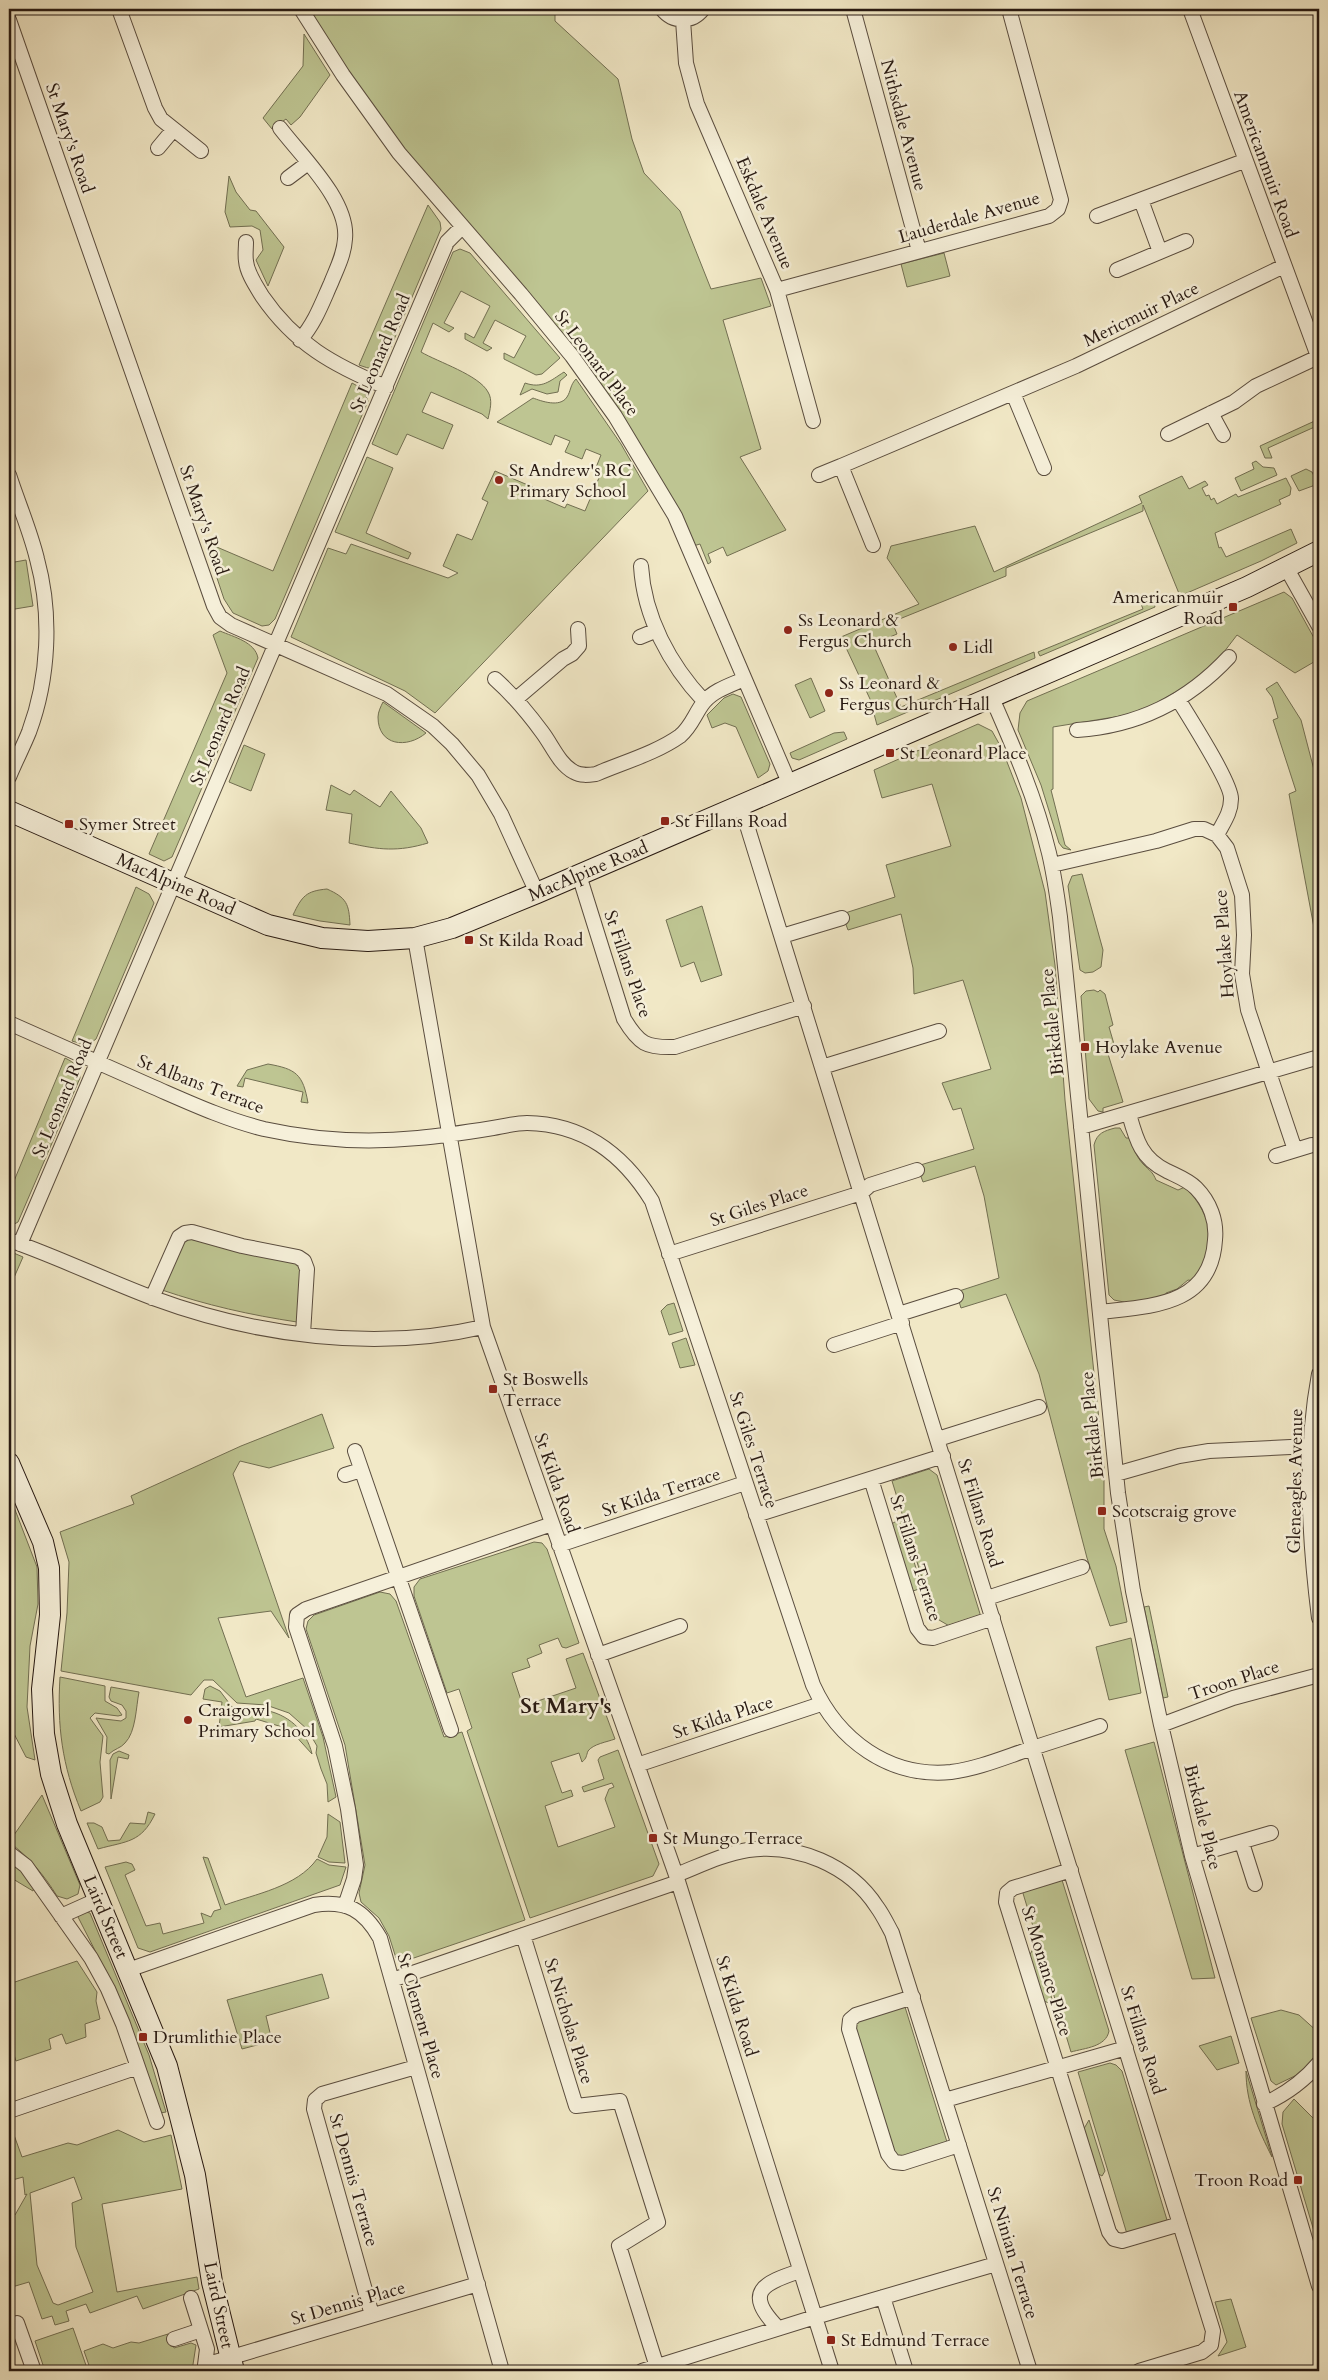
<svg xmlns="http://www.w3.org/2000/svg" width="1328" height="2380" font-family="Cardo,serif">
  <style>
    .green { fill: #bec592; stroke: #726f52; fill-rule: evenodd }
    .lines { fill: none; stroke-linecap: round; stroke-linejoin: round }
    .street-casing { stroke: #5a4d3f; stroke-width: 16 }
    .secondary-casing { stroke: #271912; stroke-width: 22 }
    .street { stroke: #f6f0da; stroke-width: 14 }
    .secondary { stroke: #f6f0da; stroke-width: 20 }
    .poi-dot { fill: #8f2418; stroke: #f6f0da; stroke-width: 2 }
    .labels { text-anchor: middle; stroke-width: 5; stroke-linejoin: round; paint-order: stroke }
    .street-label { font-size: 18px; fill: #271912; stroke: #f6f0da }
    .poi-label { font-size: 18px; fill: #271912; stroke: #f6f0da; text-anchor: start }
    .district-label { font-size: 22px; font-weight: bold; fill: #271912; stroke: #f6f0da }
  </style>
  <rect width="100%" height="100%" fill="#f1e8c6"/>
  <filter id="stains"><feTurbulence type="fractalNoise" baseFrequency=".004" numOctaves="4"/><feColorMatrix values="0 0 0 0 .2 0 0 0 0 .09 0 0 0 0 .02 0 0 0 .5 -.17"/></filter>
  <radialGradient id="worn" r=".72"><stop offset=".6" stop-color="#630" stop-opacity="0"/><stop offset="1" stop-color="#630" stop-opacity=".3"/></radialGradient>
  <!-- green -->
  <path class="green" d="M309 9H555V21L618 79 632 139 644 173 680 211 711 289 761 278 771 306 723 320 761 449 740 457 786 530 727 556 723 547 708 554 711 562 708 564 700 544 693 546 636 439 403 149 330 45Z
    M304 34 330 75 300 117 291 125 286 119 272 129 263 118 303 66Z
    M229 176 236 192 250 210 256 211 284 247 268 286 256 260 263 250 260 230 252 226 230 227 225 212Z
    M428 205 440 222 441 229 384 363C376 371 370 369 359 365Z
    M460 249 470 253 560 358 542 374 536 375 504 359V353L514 358 526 336 495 320 483 343 492 348 487 351 465 339V333L474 338 490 306 461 291 444 323 454 328 449 332 433 323 421 352C438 362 479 375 488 392 493 400 490 410 488 419L482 414 431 392 422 412 453 425 443 449 407 434 397 455 372 444 453 252Z
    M944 253 950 276 907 287 901 264Z
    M564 372 567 375 560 381 558 392 547 394 532 389 520 395 525 383C542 389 550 381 564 372Z
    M576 379 621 444 648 491 435 713 405 691 291 637 328 548 346 554 351 544 448 578 458 573 443 566 457 534 472 540 488 502 482 499 495 471 537 489 535 495 565 508 567 504 585 511 601 473 595 470 601 455 586 449 582 459 565 452 570 441 555 435 551 445 497 422 533 398C541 401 560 408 567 397 571 391 570 385 576 379Z
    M352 383 363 389 368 401 275 619 269 625 262 626 233 613 224 599 205 542 273 571Z
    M1319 419V425L1268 448 1272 458H1265L1260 446Z
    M367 457 393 468 366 533 411 553 408 559 335 532Z
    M1256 461 1263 467 1274 468 1277 475 1241 491 1235 478 1254 469 1252 463Z
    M1306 469 1312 472 1318 484 1299 491 1291 476Z
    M1182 476 1189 489 1205 481 1208 485 1202 488 1206 496 1209 495 1211 500 1214 498 1217 504 1236 494 1238 497 1286 478 1291 488 1290 495 1279 500 1281 504 1215 533 1219 548 1221 547 1226 557 1291 529 1297 543 1261 561 1180 596 1143 505V511L1006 568V576L892 622 897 634 873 644 901 707 1034 652 1035 658 877 725 870 699 841 637 919 604 887 558 891 546 975 526 994 572 1142 503 1139 496Z
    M26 560 33 606 9 610V563Z
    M1284 592 1292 598 1319 647V659L1295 673 1237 635 1214 665 1188 685 1139 713 1053 727V789L1051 790 1065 845 1071 850 1063 848 1059 843 1041 785 1018 730 1020 713 1027 701Z
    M1147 596 1153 599 1155 607 1040 656 1038 652 1143 609 1139 599Z
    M220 631C234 637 255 642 258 658L172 857 164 861 149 854 227 673 213 635Z
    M811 678 825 711 810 718 795 685Z
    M1277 682 1301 720 1319 789V937L1315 933 1289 794 1296 791 1273 720 1278 718 1272 697 1266 689Z
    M733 694 741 697 770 764 768 771 758 778 736 727 725 723 712 728 707 715 724 698Z
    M383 702 426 733C407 749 378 746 378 717 378 712 381 706 383 702Z
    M978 724 992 731 1002 749 1021 798 1045 892 1055 965 1065 1100 1104 1467V1529L1116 1566 1127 1622 1110 1626 1087 1558 1039 1374 1006 1294 961 1308 956 1292 999 1278 984 1196 975 1166 923 1182 917 1166 974 1149 961 1108 953 1110 942 1083 991 1069 963 980 914 994 913 968 901 914 848 930 842 914 895 897 886 865 951 846 932 784 882 798 874 770Z
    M844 732 847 739 799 760 792 758 790 753 834 733Z
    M244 745 265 754 251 791 229 782Z
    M331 785 350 795 354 790 380 807 391 791 421 828 428 843C398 852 379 850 349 843L352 814 326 810Z
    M1082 874 1103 950 1101 967 1093 972 1085 973 1080 970 1068 886 1072 876Z
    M136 887 149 894 154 903 96 1039C88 1046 82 1044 72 1041Z
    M327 889C347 898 349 904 350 925L320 921 293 915C302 896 306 891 327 889Z
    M702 906 722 975 701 982 694 962 681 967 666 920Z
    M1094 990 1098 992 1100 990 1105 994 1113 1025 1109 1027 1116 1051 1108 1054 1123 1102 1103 1108V1112L1098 1111 1089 1099 1081 996 1086 991Z
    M65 1058C75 1063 79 1066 80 1078L18 1222 9 1227V1193Z
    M268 1064C296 1069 303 1074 308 1103L301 1102 303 1092 245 1078 243 1087 237 1086 247 1070Z
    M1115 1128H1120L1126 1138H1130C1133 1148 1136 1156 1143 1164 1149 1170 1153 1172 1156 1180L1178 1190 1185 1187C1203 1205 1216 1231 1207 1257 1204 1266 1198 1274 1194 1281L1188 1280 1177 1289 1166 1293 1164 1300 1124 1305V1302L1114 1300 1109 1295 1094 1145C1097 1133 1104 1131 1115 1128Z
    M185 1238 295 1261 302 1271 297 1322C250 1315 206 1305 162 1290Z
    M9 1251 23 1257 9 1289Z
    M674 1303 683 1331 669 1335 661 1311 667 1305Z
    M686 1338 695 1365 680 1368 672 1343Z
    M322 1414 334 1448 269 1468 240 1461 233 1474 289 1638 271 1611 218 1618 246 1697 303 1678 323 1737 336 1797 328 1802 327 1784 321 1769 316 1753 317 1746 307 1729 289 1713 266 1705 237 1703 213 1680H204L191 1695 61 1671 67 1613 69 1562 60 1532 134 1504 131 1496 241 1446Z
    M929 1469 937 1475 981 1617 951 1627 934 1617 892 1481Z
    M9 1494 37 1567 38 1604 30 1646 27 1707 35 1760 26 1757 9 1724Z
    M901 1519 922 1588 913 1591 889 1525Z
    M534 1542 542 1543 547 1549 579 1643 566 1648 562 1647 558 1638 539 1645 542 1653 527 1659 530 1667 512 1673 523 1706 576 1688 566 1659 583 1653 615 1739C607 1742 593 1744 588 1751 586 1756 587 1758 582 1762L579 1753 551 1762 562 1793 571 1790 573 1796 545 1806 558 1847 615 1827 605 1799 609 1789 614 1787 612 1783 584 1792 582 1787 604 1779 598 1760 600 1757 618 1750 659 1864 653 1876 530 1918 467 1731 472 1728 459 1689 447 1693 414 1596V1587L420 1579Z
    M380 1592 390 1594 396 1601 444 1737 462 1732 525 1920 405 1961 396 1958 389 1936 379 1918 361 1902 359 1893 365 1865 345 1745 306 1629 308 1621 314 1615Z
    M1149 1606 1168 1697 1163 1698 1144 1607Z
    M1131 1638 1141 1693 1109 1700 1096 1647Z
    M60 1677 105 1686V1701L117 1708 122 1715 118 1716 95 1713 90 1718 103 1736 100 1762 103 1797 100 1802 81 1811C62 1765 57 1726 60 1677Z
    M210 1686 220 1691 232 1707C242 1710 253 1709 263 1710 287 1713 307 1731 312 1754L292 1732V1730L256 1719 255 1721 219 1727 222 1702 203 1699 205 1689Z
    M111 1687 139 1692C136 1707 136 1732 125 1743 121 1748 114 1749 109 1754L106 1753 107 1737 96 1718 121 1721 126 1718V1711L122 1705 111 1701 109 1697Z
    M1154 1742 1215 1978 1192 1979 1125 1750Z
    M119 1751 129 1755 128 1759 118 1757 111 1799 110 1760 113 1754Z
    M42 1795 80 1885 78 1894 67 1899 57 1896C44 1875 29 1857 9 1842Z
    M148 1812 155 1814C141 1843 127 1841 98 1849L87 1823H94L102 1827 108 1841 120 1840 130 1823 145 1824Z
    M328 1814 340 1822 345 1863 329 1862 318 1857 327 1837Z
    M203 1857 208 1858 225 1905C255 1894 297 1887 317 1859L329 1865 346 1867 340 1885 150 1952 138 1948 105 1867 126 1862 132 1864 135 1870 125 1875 146 1926 160 1923 163 1934 204 1923 201 1913 211 1917 214 1911 221 1909Z
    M9 1860 21 1869 34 1886 33 1891 13 1879 9 1880Z
    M1062 1880 1109 2031C1106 2047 1085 2048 1071 2052L1022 1890Z
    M86 1912 90 1913 149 2055 166 2112 160 2113 105 1970 78 1917 81 1913Z
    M1033 1949 1037 1951 1052 1999 1049 2003 1041 2000 1028 1958Z
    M77 1961 97 1992 96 2001 100 2019 85 2024 86 2037 66 2044 62 2034 49 2039 51 2049 16 2061 9 2039V1984Z
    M322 1974 329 1998 266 2016 272 2041 242 2049 227 2000Z
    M897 2007H905L947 2142 901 2159 896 2157 854 2027 855 2023Z
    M1281 2010 1299 2015 1319 2033V2052L1301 2073 1276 2085 1271 2081 1251 2018Z
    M1231 2036 1239 2063 1217 2070 1199 2046Z
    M1110 2063 1116 2065 1122 2071 1167 2220 1161 2225 1127 2234 1078 2072Z
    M1246 2071 1272 2157C1258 2129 1246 2103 1246 2071Z
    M1294 2099 1319 2124V2248L1282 2124 1283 2112Z
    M1089 2120 1105 2171 1102 2176 1095 2172 1082 2132Z
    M118 2130 144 2142 171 2135 182 2189 102 2204 117 2292 197 2277 199 2289 143 2309 137 2296 90 2313 86 2304 66 2311 69 2321 55 2325 52 2316 42 2319 29 2282 12 2287 9 2283V2217L15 2215 27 2194 25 2195 23 2177 9 2181V2137L14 2135 22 2157 68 2143 77 2145ZM74 2177 82 2199 72 2203 76 2247 93 2292 58 2305 53 2303 37 2265 30 2193Z
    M1231 2299 1246 2347 1218 2356 1227 2342 1215 2302Z
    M73 2328 88 2371H45L35 2341Z
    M168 2334 174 2348 191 2343 196 2345 192 2371H91L84 2351 103 2344 113 2348 131 2342 139 2343Z"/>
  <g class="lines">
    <defs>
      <path id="street" d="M119 9 155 108 161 119 201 151
        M301 9 343 75 399 153 521 294 572 356 615 416 675 516 790 785
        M662 9C673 23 692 23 703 9
        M853 9 919 251
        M1190 9 1319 359
        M9 20 214 606 220 617 231 625 387 694 433 726 452 744 478 775 501 814 537 893
        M683 20 686 63 697 104 777 290 813 421
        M280 128C302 157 349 201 345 239 344 255 337 268 331 283 322 303 315 323 300 340
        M158 148 173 130
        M288 178 308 163
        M1141 200 1160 252
        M1097 216 1244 161
        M246 242C246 249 245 255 246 261 247 273 256 286 262 296 295 344 333 365 386 387
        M1117 270 1186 241
        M777 290 1049 216 1058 209 1061 200 1009 9
        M1013 393 1044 468
        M1211 413 1223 435
        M1168 434 1234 402 1256 386 1318 357
        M9 475C18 503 30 530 37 559 52 614 49 678 29 732 23 747 15 762 9 777
        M819 475 841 466
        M873 545 841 466 1076 366 1284 266
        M641 566C644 617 670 665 704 701
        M1287 569 1319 626
        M640 637 657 630
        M495 679C513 695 528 713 542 732 552 745 559 764 574 772 581 776 588 775 596 774 624 762 656 753 680 736 692 726 695 713 704 702 714 690 731 685 744 679
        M992 698C1014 748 1036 799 1049 853 1054 874 1057 895 1060 917L1118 1493 1133 1591 1161 1725 1192 1856 1319 2286
        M516 699 563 659 572 654 579 646 578 629
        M1178 699C1189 717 1232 784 1231 799 1231 813 1223 823 1217 835
        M1077 730C1138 726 1187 702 1229 657
        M741 806 1213 2331 1211 2345 1202 2352 1139 2371
        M1052 865 1156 841 1194 829H1204L1217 835 1227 848 1242 895 1244 935 1242 974 1248 1010 1295 1150
        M579 875 624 1019C639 1044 646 1048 675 1047L804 1006
        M782 936 842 918
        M415 938 483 1327 676 1875 832 2371
        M9 1023C56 1044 103 1065 151 1086 188 1102 224 1119 264 1129 314 1140 367 1143 418 1138 443 1136 468 1132 493 1128 504 1126 516 1123 527 1123 584 1124 623 1154 652 1201L813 1685C838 1740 889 1778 951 1772 975 1769 998 1760 1021 1752 1047 1743 1074 1735 1100 1726
        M822 1067 939 1031
        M1081 1127 1319 1057
        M1276 1156 1312 1145
        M9 1240C58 1257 105 1280 153 1298 256 1336 376 1352 483 1327
        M20 1244 447 242 462 227
        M669 1254 861 1193 870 1185 917 1170
        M152 1298 179 1237 185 1233 192 1232 242 1246 298 1257 304 1261 307 1269 303 1334
        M1100 1312C1151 1306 1211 1306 1215 1240 1217 1221 1210 1202 1196 1188 1188 1180 1177 1176 1167 1171 1141 1159 1136 1139 1129 1114
        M899 1314 956 1296
        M834 1345 902 1323
        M1319 1374C1304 1455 1309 1537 1319 1618
        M938 1439 1039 1407
        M355 1451 451 1730
        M1116 1474 1179 1456 1209 1451 1311 1446
        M345 1475 361 1470
        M871 1479 917 1628 924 1637 933 1638 993 1618
        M756 1515 943 1456
        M559 1545 745 1483
        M987 1598 1082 1567
        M598 1655 680 1626
        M1161 1725 1233 1698 1319 1675
        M637 1765 821 1704
        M1242 1843 1255 1884
        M9 1853 26 1866 91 1958 108 1989 123 2024 157 2122
        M1192 1856 1271 1833
        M1071 1870 1013 1888 1007 1893 1006 1902 1109 2232 1114 2239 1122 2241 1180 2224
        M676 1875C699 1866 723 1854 748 1850 796 1843 850 1865 877 1907 883 1915 887 1924 892 1933L1030 2371
        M345 1906 354 1879 356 1865 348 1809 335 1746 296 1627 297 1615 306 1609 552 1524
        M61 1916 99 1899
        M523 1935 576 2106 620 2101 658 2222 619 2246 657 2367
        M128 1970 314 1905C347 1900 364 1910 380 1938L502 2371
        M392 1980 678 1882
        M913 1997 856 2015 850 2020 849 2029 888 2154 894 2162 903 2163 959 2145
        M945 2100 1126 2048
        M1264 2104C1286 2094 1303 2082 1319 2063
        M9 2111 138 2067
        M883 2297 906 2371
        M191 2298 207 2349 205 2365
        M372 2315 314 2109 315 2100 322 2094 416 2067
        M17 2323 34 2371
        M778 2328C743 2292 763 2283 800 2271
        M174 2339 201 2330
        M204 2371 205 2365 478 2284
        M642 2371 815 2317 996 2264"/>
      <path id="secondary" d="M9 811 268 925 322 938 368 941 415 938 452 928 537 893 1247 587 1319 551
        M9 1463 43 1542 49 1568 50 1615 42 1689 44 1734 51 1774 67 1824 167 2066 195 2175 212 2282 234 2371"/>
    </defs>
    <!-- street casing -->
    <use href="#street" class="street-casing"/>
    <!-- secondary casing -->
    <use href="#secondary" class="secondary-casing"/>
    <!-- street -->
    <use href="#street" class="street"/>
    <!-- secondary -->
    <use href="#secondary" class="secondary"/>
  </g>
  <!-- markers -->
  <g class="poi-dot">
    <circle cx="499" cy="480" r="5"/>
    <rect x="1228" y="602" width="10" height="10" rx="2.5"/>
    <circle cx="788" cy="630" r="5"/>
    <circle cx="953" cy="647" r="5"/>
    <circle cx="829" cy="693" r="5"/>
    <rect x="885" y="748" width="10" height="10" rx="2.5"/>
    <rect x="660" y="816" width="10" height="10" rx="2.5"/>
    <rect x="64" y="819" width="10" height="10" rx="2.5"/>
    <rect x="464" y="935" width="10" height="10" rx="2.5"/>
    <rect x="1080" y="1042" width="10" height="10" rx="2.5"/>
    <rect x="488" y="1384" width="10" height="10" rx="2.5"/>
    <rect x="1097" y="1506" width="10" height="10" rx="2.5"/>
    <circle cx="188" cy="1720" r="5"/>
    <rect x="648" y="1833" width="10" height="10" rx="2.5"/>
    <rect x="138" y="2032" width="10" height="10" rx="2.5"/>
    <rect x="1293" y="2175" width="10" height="10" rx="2.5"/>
    <rect x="826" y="2335" width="10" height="10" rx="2.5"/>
  </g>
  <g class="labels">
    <!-- street labels -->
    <g class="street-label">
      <text transform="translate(904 125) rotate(75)" y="6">Nithsdale Avenue</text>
      <text transform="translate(70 138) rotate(71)" y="6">St Mary's Road</text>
      <text transform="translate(1266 164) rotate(70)" y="6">Americanmuir Road</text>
      <text transform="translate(765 213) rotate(67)" y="6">Eskdale Avenue</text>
      <text transform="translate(969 217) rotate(-16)" y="6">Lauderdale Avenue</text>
      <text transform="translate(1141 314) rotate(-26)" y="6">Mericmuir Place</text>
      <text transform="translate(380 353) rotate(-67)" y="6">St Leonard Road</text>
      <text transform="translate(597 363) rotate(53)" y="6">St Leonard Place</text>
      <text transform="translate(204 520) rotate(71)" y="6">St Mary's Road</text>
      <text transform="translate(220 726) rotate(-67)" y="6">St Leonard Road</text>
      <text transform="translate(588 871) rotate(-23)" y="6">MacAlpine Road</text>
      <text transform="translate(176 884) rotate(24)" y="6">MacAlpine Road</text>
      <text transform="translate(1224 944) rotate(-94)" y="6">Hoylake Place</text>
      <text transform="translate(628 964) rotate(71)" y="6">St Fillans Place</text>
      <text transform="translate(1052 1022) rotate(-96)" y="6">Birkdale Place</text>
      <text transform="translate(201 1084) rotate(21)" y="6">St Albans Terrace</text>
      <text transform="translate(62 1098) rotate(-67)" y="6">St Leonard Road</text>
      <text transform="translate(759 1205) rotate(-18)" y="6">St Giles Place</text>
      <text transform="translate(1092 1425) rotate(-96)" y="6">Birkdale Place</text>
      <text transform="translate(754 1450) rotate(72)" y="6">St Giles Terrace</text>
      <text transform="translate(1295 1481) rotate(-89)" y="6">Gleneagles Avenue</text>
      <text transform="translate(557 1483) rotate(71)" y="6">St Kilda Road</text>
      <text transform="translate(661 1492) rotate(-18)" y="6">St Kilda Terrace</text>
      <text transform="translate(980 1513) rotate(73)" y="6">St Fillans Road</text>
      <text transform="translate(916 1558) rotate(72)" y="6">St Fillans Terrace</text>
      <text transform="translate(1234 1680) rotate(-18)" y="6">Troon Place</text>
      <text transform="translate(723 1717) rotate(-18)" y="6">St Kilda Place</text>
      <text transform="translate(1203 1817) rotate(76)" y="6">Birkdale Place</text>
      <text transform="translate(106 1917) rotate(67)" y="6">Laird Street</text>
      <text transform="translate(1047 1971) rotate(73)" y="6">St Monance Place</text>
      <text transform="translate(737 2006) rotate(73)" y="6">St Kilda Road</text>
      <text transform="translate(421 2016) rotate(74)" y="6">St Clement Place</text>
      <text transform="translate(569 2021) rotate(73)" y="6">St Nicholas Place</text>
      <text transform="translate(1143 2040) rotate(73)" y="6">St Fillans Road</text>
      <text transform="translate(354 2180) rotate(74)" y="6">St Dennis Terrace</text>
      <text transform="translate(1013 2253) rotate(73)" y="6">St Ninian Terrace</text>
      <text transform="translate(348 2303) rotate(-16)" y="6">St Dennis Place</text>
      <text transform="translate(219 2305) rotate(78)" y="6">Laird Street</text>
    </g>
    <!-- poi labels -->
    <g class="poi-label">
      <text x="509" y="476">St Andrew's RC<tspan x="509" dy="21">Primary School</tspan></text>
      <text x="1223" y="603" text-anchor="end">Americanmuir<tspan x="1223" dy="21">Road</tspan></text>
      <text x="798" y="626">Ss Leonard &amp;<tspan x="798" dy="21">Fergus Church</tspan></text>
      <text x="963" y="653">Lidl</text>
      <text x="839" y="689">Ss Leonard &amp;<tspan x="839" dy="21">Fergus Church Hall</tspan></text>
      <text x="900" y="759">St Leonard Place</text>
      <text x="675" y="827">St Fillans Road</text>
      <text x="79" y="830">Symer Street</text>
      <text x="479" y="946">St Kilda Road</text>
      <text x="1095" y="1053">Hoylake Avenue</text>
      <text x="503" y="1385">St Boswells<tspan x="503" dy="21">Terrace</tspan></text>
      <text x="1112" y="1517">Scotscraig grove</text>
      <text x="198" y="1716">Craigowl<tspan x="198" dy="21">Primary School</tspan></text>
      <text x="663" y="1844">St Mungo Terrace</text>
      <text x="153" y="2043">Drumlithie Place</text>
      <text x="1288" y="2186" text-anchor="end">Troon Road</text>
      <text x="841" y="2346">St Edmund Terrace</text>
    </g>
    <!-- district labels -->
    <g class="district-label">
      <text x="566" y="1713">St Mary's</text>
    </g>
  </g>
  <!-- margin -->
  <rect width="1328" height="2380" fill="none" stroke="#f1e8c6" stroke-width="30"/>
  <rect x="10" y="10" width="1308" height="2360" fill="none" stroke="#271912" stroke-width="2.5"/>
  <rect x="15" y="15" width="1298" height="2350" fill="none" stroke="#271912"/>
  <rect width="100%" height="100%" filter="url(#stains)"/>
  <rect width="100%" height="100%" fill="url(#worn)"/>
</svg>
